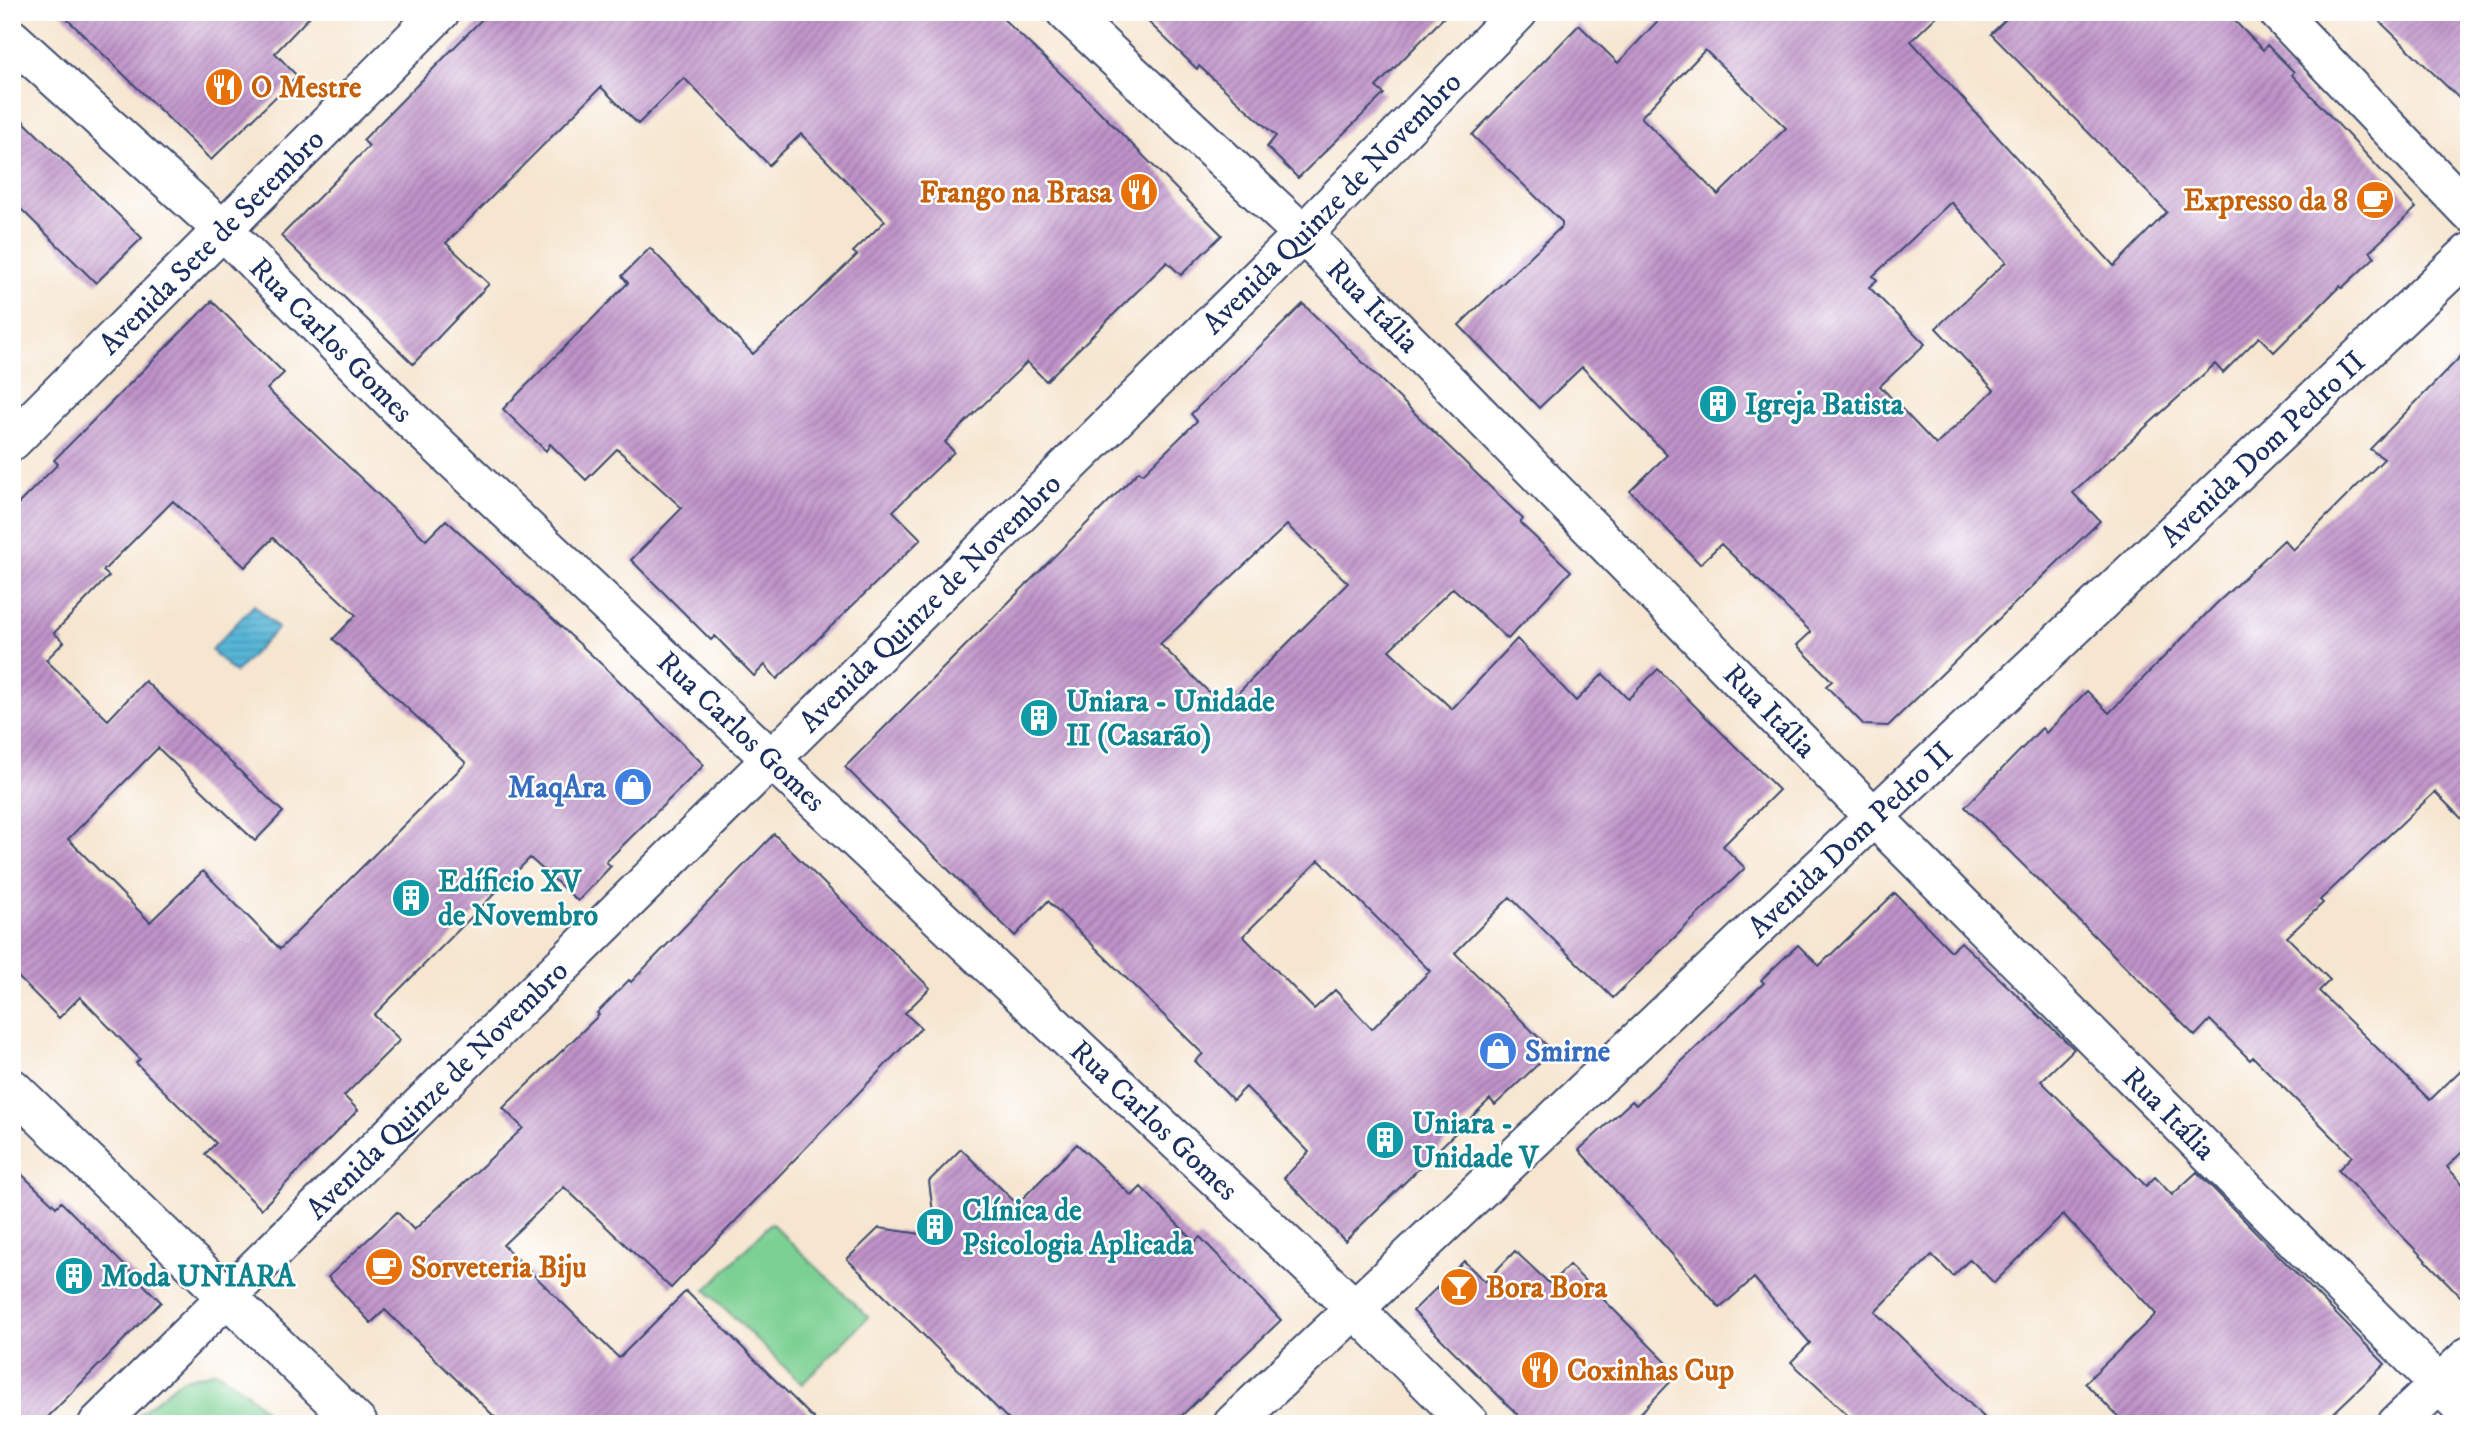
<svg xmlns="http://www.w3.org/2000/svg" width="2481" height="1436" font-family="'IM FELL DW Pica',serif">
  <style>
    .green { fill: #7bd093; stroke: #4b8078; stroke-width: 2 }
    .water { fill: url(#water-rules); stroke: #3a729a; stroke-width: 2 }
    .building { fill: url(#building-hatch); fill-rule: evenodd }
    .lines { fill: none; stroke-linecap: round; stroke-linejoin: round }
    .minor-casing { stroke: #3c4a6f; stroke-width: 42 }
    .tertiary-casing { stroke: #3c4a6f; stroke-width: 42 }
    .minor { stroke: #fff; stroke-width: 38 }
    .tertiary { stroke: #fff; stroke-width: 38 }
    .labels { text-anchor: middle; stroke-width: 5; stroke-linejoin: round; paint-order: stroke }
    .food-label { font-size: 30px; font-weight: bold; fill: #c56008; stroke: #fff; text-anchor: start }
    .street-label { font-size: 30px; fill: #1b2f5e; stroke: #fff }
    .culture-label { font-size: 30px; font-weight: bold; fill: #0d838f; stroke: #fff; text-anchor: start }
    .shop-label { font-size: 30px; font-weight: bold; fill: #366cbe; stroke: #fff; text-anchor: end }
  </style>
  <defs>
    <pattern id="water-rules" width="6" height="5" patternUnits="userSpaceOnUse" patternTransform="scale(1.75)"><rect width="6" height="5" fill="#58b6d6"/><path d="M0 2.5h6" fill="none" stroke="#4894b1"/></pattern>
    <pattern id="building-hatch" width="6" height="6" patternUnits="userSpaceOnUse" patternTransform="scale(1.75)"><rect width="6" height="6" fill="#bf93c8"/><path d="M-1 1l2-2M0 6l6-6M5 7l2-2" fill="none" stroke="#9a78a6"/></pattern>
  </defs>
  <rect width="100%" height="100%" fill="#fff"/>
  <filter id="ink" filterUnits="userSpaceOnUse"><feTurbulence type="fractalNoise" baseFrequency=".0143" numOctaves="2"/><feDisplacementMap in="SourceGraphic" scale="14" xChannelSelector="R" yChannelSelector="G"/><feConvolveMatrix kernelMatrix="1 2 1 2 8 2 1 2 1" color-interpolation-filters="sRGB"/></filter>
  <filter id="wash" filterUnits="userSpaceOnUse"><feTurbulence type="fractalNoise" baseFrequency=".00686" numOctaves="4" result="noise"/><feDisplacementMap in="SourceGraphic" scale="28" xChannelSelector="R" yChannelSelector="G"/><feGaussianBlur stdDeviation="1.57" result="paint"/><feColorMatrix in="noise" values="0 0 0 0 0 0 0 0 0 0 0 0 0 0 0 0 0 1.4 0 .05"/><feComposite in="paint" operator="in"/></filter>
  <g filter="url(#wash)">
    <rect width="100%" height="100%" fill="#f6e6d0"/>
    <!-- green -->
    <path class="green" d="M771 1223 868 1317 802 1384 706 1290Z
      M216 1371 246 1392 279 1424H127L181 1380Z"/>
    <!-- water -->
    <path class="water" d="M254 605 278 628 235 673 211 650Z"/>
    <g id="blocks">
      <!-- building -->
      <path class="building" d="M60 12H314L275 53 297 76 211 160Z
        M489 12H996L1079 91 1222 235 1181 275 1167 262 1046 381 1027 362 945 442 954 452 893 511 921 539 777 679 765 665 754 676 715 636 711 640 631 560 682 508 617 449 586 480 550 444 546 451 503 409 628 283 622 276 650 248 753 354 857 255 853 252 885 221 801 134 769 165 684 78 638 124 601 87 446 243 489 284 413 364 281 236 369 146 363 140Z
        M1138 12H1449L1376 87 1384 94 1298 178 1267 147 1276 136 1199 66 1197 69Z
        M1666 12H1941L1911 41 2114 266 2167 212 1991 34 2013 12H2226L2263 50 2267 45 2294 72 2292 75 2416 208 2370 251 2375 257 2342 288 2340 286 2274 352 2259 337 2223 373 2215 364 2073 493 2100 521 1888 726 1864 725 1826 686 1832 681 1797 645 1811 632 1721 544 1700 564 1630 491 1667 455 1582 367 1539 408 1459 325 1562 226V222L1472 135 1579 25 1618 63ZM1705 50 1786 128 1718 195 1641 117ZM1951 202 2006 262 1936 328 1994 390 1936 445 1880 386 1925 344 1869 287 1877 280 1873 276Z
        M2370 12H2469V108Z
        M12 110 142 238 96 283 12 200Z
        M212 301 284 373 267 389 426 540 446 520 611 673 704 765 606 862 611 866 578 901 530 858 374 1015 400 1040 344 1096 358 1110 261 1209 205 1154 216 1143 136 1063 140 1059 80 997 59 1018 12 971V510L58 464 54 460ZM173 501 245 567 273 538 356 615 333 639 466 763 280 949 203 871 150 922 68 839 158 748 255 841 283 812 145 681 108 720 46 660 64 642 54 633 109 576 103 571Z
        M1303 304 1523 519 1520 523 1571 571 1508 639 1453 588 1389 650 1452 709 1517 639 1576 701 1603 674 1628 699 1658 669 1779 790 1723 846 1745 868 1613 998 1510 897 1455 953 1552 1051 1495 1105 1490 1099 1345 1241 1284 1178 1309 1152 1246 1087 1233 1100 1195 1061 1203 1054 1048 901 1015 936 845 767 1139 471 1143 474 1197 421 1191 414ZM1287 525 1348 583 1224 707 1160 644ZM1319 860 1430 971 1372 1029 1335 990 1314 1009 1243 936Z
        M2469 348V826L2435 792 2320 900 2323 903 2287 937 2330 980 2319 991 2430 1100 2469 1062V1145L2447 1167 2469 1191V1305L2338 1170 2352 1156 2253 1057 2250 1060 2210 1020 2195 1036 1965 807 2042 728 2046 733 2087 691 2109 713 2216 604 2284 540 2293 550 2384 459 2370 449Z
        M774 834 930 988 905 1013 921 1028 671 1288 564 1187 503 1245 619 1358 686 1291 819 1424H502L385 1310 371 1323 328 1277 397 1212 414 1230 523 1128 503 1108 599 1015 597 1013 629 980 631 982Z
        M1895 893 1951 951 1961 942 2074 1049 2041 1081 2146 1186 2155 1177 2172 1195 2197 1172 2385 1364 2322 1424H2125L2085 1383 2156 1314 2063 1214 1994 1283 1970 1259 1953 1276 1932 1255 1875 1312 1991 1424H1857L1791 1362 1810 1343 1754 1278 1720 1308 1579 1150 1632 1101 1636 1105 1764 983 1761 980 1798 945 1819 966Z
        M1077 1144 1132 1196 1141 1187 1195 1242 1200 1237 1281 1320 1173 1424H1013L847 1259 879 1228 936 1236 929 1181 961 1149 1017 1204Z
        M12 1165 56 1207 61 1202 161 1302 41 1424H12Z
        M1515 1251 1550 1284 1569 1265 1678 1374 1630 1424H1527L1413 1311 1464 1261 1485 1282Z"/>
    </g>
  </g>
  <g filter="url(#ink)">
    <use href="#blocks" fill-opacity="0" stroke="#3c4a6f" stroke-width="2"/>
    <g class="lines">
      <defs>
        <g id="minor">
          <path d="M2278 12 2469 212"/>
          <path d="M12 1088 358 1424"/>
          <path id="s1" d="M1233 1424 2469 253"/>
          <path d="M2397 1424 2469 1356"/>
        </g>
        <g id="tertiary">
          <path id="s2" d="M1066 12 1303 234 1874 817 2469 1414"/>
          <path id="s3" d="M12 39 224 231 407 416 1355 1309 1470 1424"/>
          <path id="s4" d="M12 441 440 12"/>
          <path id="s5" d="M98 1424 1303 234 1518 12"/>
        </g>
      </defs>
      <!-- minor casing -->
      <use href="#minor" class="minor-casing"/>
      <!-- tertiary casing -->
      <use href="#tertiary" class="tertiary-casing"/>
      <!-- minor -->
      <use href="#minor" class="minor"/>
      <!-- tertiary -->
      <use href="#tertiary" class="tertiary"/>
    </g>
  </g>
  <!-- icons -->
  <defs>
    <symbol id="restaurant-disc" viewBox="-11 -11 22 22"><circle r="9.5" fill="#e8710a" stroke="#fff"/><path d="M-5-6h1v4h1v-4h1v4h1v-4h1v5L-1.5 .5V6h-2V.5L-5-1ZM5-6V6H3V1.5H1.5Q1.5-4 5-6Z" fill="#fff"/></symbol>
    <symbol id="cafe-disc" viewBox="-11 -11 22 22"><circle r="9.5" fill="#e8710a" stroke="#fff"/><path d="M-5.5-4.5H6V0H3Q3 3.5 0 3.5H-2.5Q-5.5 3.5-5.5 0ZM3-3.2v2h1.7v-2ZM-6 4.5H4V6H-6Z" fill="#fff"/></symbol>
    <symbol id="building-disc" viewBox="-11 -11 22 22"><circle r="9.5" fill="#0f9aa8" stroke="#fff"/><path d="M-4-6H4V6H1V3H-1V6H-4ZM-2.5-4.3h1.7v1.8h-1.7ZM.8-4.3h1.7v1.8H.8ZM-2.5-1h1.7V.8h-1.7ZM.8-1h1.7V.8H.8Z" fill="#fff"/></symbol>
    <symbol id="shop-disc" viewBox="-11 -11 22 22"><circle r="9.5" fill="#3f7fe0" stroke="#fff"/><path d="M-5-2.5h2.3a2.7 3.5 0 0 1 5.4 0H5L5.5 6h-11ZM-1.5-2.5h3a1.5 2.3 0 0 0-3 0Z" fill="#fff"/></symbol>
    <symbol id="bar-disc" viewBox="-11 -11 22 22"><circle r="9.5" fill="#e8710a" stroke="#fff"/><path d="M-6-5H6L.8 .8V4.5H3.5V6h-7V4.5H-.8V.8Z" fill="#fff"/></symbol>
  </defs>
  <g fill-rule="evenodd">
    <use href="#restaurant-disc" x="202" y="65" width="44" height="44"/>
    <use href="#restaurant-disc" x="1117" y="170" width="44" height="44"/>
    <use href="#cafe-disc" x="2353" y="178" width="44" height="44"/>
    <use href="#building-disc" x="1696" y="382" width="44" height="44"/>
    <use href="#building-disc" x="1017" y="696" width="44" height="44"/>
    <use href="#shop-disc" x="611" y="765" width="44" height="44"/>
    <use href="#building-disc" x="389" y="876" width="44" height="44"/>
    <use href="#shop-disc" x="1476" y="1029" width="44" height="44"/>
    <use href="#building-disc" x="1363" y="1118" width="44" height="44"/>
    <use href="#building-disc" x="913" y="1205" width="44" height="44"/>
    <use href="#cafe-disc" x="362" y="1245" width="44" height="44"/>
    <use href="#building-disc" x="52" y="1254" width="44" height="44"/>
    <use href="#bar-disc" x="1437" y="1265" width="44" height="44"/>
    <use href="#restaurant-disc" x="1518" y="1348" width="44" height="44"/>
  </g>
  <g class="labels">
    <!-- food labels -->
    <g class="food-label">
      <text x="251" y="97">O Mestre</text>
      <text x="1112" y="202" text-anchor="end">Frango na Brasa</text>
      <text x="2348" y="210" text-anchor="end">Expresso da 8</text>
      <text x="411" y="1277">Sorveteria Biju</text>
      <text x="1486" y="1297">Bora Bora</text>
      <text x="1567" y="1380">Coxinhas Cup</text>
    </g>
    <!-- street labels -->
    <g class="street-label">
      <text dy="10" stroke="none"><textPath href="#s5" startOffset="1736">Avenida Quinze de Novembro</textPath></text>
      <text dy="10" stroke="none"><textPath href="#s4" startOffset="282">Avenida Sete de Setembro</textPath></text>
      <text dy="10" stroke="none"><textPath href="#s2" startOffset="425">Rua Itália</textPath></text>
      <text dy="10" stroke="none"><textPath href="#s3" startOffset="439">Rua Carlos Gomes</textPath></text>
      <text dy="10" stroke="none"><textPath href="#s1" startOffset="1418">Avenida Dom Pedro II</textPath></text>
      <text dy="10" stroke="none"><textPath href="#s5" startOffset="1169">Avenida Quinze de Novembro</textPath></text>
      <text dy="10" stroke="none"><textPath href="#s2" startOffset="992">Rua Itália</textPath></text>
      <text dy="10" stroke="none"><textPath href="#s3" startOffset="1006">Rua Carlos Gomes</textPath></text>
      <text dy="10" stroke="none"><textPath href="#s1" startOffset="850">Avenida Dom Pedro II</textPath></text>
      <text dy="10" stroke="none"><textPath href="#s5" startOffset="476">Avenida Quinze de Novembro</textPath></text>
      <text dy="10" stroke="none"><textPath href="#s2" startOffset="1559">Rua Itália</textPath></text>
      <text dy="10" stroke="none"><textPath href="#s3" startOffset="1573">Rua Carlos Gomes</textPath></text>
    </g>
    <!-- culture labels -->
    <g class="culture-label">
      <text x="1745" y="414">Igreja Batista</text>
      <text x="1066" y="711">Uniara - Unidade<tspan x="1066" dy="34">II (Casarão)</tspan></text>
      <text x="438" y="891">Edíficio XV<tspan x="438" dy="34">de Novembro</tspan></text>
      <text x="1412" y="1133">Uniara -<tspan x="1412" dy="34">Unidade V</tspan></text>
      <text x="962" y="1220">Clínica de<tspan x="962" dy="34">Psicologia Aplicada</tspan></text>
      <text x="101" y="1286">Moda UNIARA</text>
    </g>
    <!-- shop labels -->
    <g class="shop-label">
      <text x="606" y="797">MaqAra</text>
      <text x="1525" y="1061" text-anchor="start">Smirne</text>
    </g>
  </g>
  <!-- margin -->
  <rect width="2481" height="1436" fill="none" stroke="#fff" stroke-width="42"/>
</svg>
